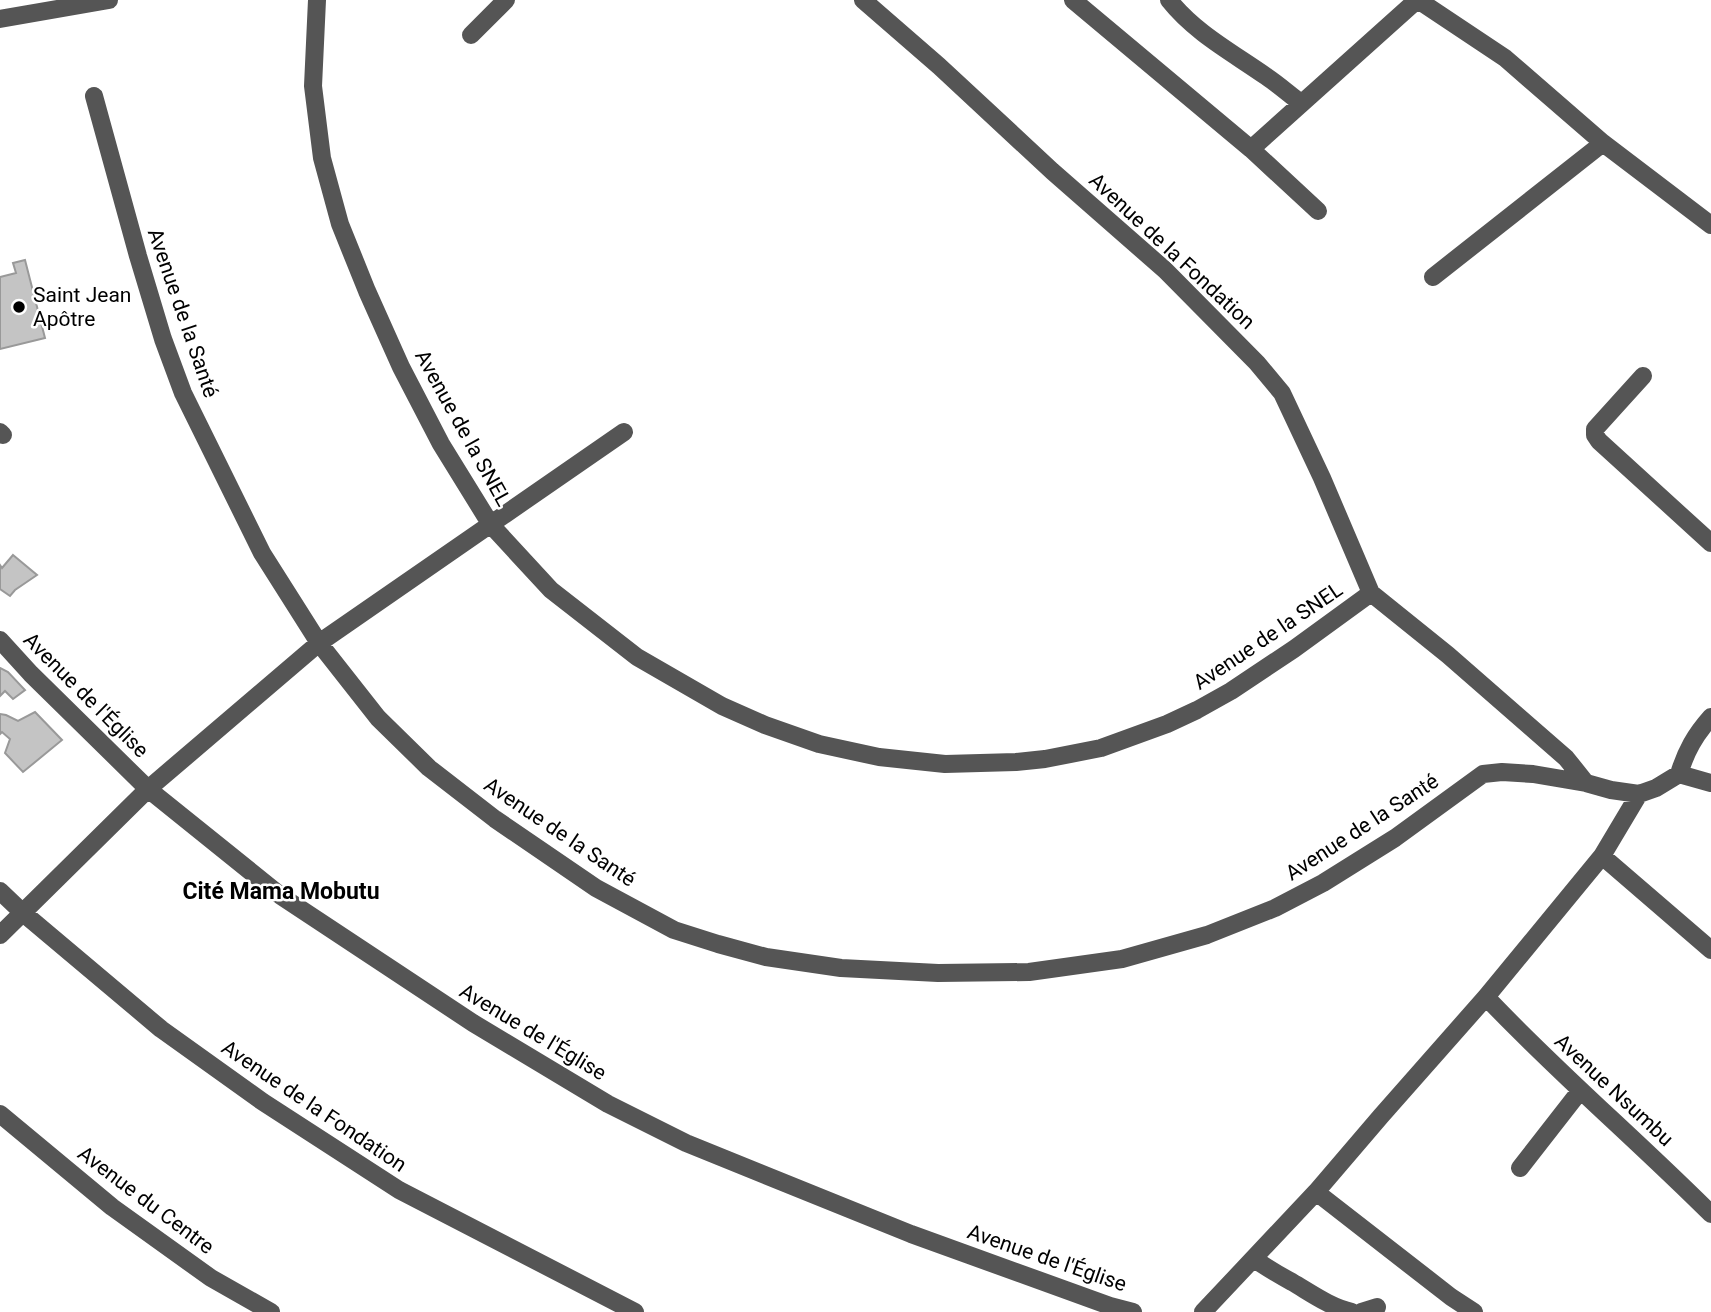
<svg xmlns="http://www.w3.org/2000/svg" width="1711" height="1312" font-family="Roboto,sans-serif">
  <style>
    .building { fill: #c4c4c4; stroke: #999; stroke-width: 2 }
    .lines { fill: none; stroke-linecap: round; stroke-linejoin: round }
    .minor { stroke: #555; stroke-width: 18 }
    .poi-dot { fill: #000; stroke: #fff; stroke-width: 2.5 }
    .labels { text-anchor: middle; stroke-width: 5; stroke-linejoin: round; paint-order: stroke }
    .street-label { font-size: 21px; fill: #000; stroke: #fff }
    .poi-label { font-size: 21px; fill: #000; stroke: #fff; text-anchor: start }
    .neighbourhood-label { font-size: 23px; font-weight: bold; fill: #000; stroke: #fff }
  </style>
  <rect width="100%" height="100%" fill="#fff"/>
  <!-- building -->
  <path class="building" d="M25 260 45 338 0 349V277L16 273 13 263Z
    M13 555 37 575 15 590 10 596 0 589V565L2 568Z
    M0 668 8 672 25 690 13 699 5 691 0 696Z
    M35 712 62 740 23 772 5 753 10 739 2 732 0 734V714L6 715 18 721Z"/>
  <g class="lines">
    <!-- minor -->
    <path class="minor" d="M317 0 313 86 322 158 340 224 367 291 401 367 441 444 491 525 551 590 637 657 722 706 765 725 819 744 879 757 945 764 1016 762 1045 759 1101 748 1167 724 1197 710 1231 691 1294 649 1371 593 1448 655 1566 758 1586 783 1611 790 1639 794 1656 788 1679 774 1711 783
      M863 0 939 66 1052 171 1165 270 1257 363 1282 393 1322 478 1371 593
      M1073 0 1251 149 1318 211
      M1169 0C1195 33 1233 53 1267 77 1279 85 1290 95 1301 103
      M1418 0 1505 58 1603 143 1711 225
      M0 19 109 0
      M471 35 506 0
      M94 96 138 256 163 339 183 393 262 553 319 643 378 718 429 768 495 819 596 888 674 930 718 944 766 957 841 968 938 973 1029 972 1122 959 1207 935 1275 908 1323 883 1395 838 1483 774 1502 772 1533 774 1586 783
      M1251 149 1417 0
      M1433 277 1603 143
      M1643 376 1595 429V435L1599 441 1711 543
      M0 432 3 435
      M0 640 31 674 148 789 281 896 473 1023 608 1104 686 1143 760 1173 911 1234 1110 1306 1133 1312
      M1679 774C1686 751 1695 735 1711 717
      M1602 856 1711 950
      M0 891 22 912 161 1029 263 1102 399 1190 635 1312
      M0 935 148 789 319 643 624 432
      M1486 997C1558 1073 1637 1140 1711 1214
      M0 1114 112 1207 211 1278 271 1312
      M1520 1168 1580 1091
      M1316 1192 1451 1297 1474 1312
      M1254 1259C1266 1267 1279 1275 1292 1282 1311 1293 1330 1307 1352 1312
      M1203 1312 1316 1192 1381 1116 1486 997 1602 856 1639 794
      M1361 1312 1377 1307"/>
  </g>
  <!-- markers -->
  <circle class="poi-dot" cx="19" cy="307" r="7"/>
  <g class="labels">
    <!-- street labels -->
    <g class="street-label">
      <text transform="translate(1172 251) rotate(43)" y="7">Avenue de la Fondation</text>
      <text transform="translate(183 313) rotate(71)" y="7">Avenue de la Santé</text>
      <text transform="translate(463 428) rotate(61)" y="7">Avenue de la SNEL</text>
      <text transform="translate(1268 636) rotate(-34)" y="7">Avenue de la SNEL</text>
      <text transform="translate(86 695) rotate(45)" y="7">Avenue de l'Église</text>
      <text transform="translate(1362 827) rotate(-33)" y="7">Avenue de la Santé</text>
      <text transform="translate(560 832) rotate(34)" y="7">Avenue de la Santé</text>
      <text transform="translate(533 1032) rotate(31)" y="7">Avenue de l'Église</text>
      <text transform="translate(1614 1090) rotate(43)" y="7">Avenue Nsumbu</text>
      <text transform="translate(314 1106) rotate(34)" y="7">Avenue de la Fondation</text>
      <text transform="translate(146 1200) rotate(37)" y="7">Avenue du Centre</text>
      <text transform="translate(1047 1258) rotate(19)" y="7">Avenue de l'Église</text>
    </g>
    <!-- poi labels -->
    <g class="poi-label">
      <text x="33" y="302">Saint Jean<tspan x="33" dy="24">Apôtre</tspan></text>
    </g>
    <!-- neighbourhood labels -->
    <g class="neighbourhood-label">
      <text x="281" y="899">Cité Mama Mobutu</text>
    </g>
  </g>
</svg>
